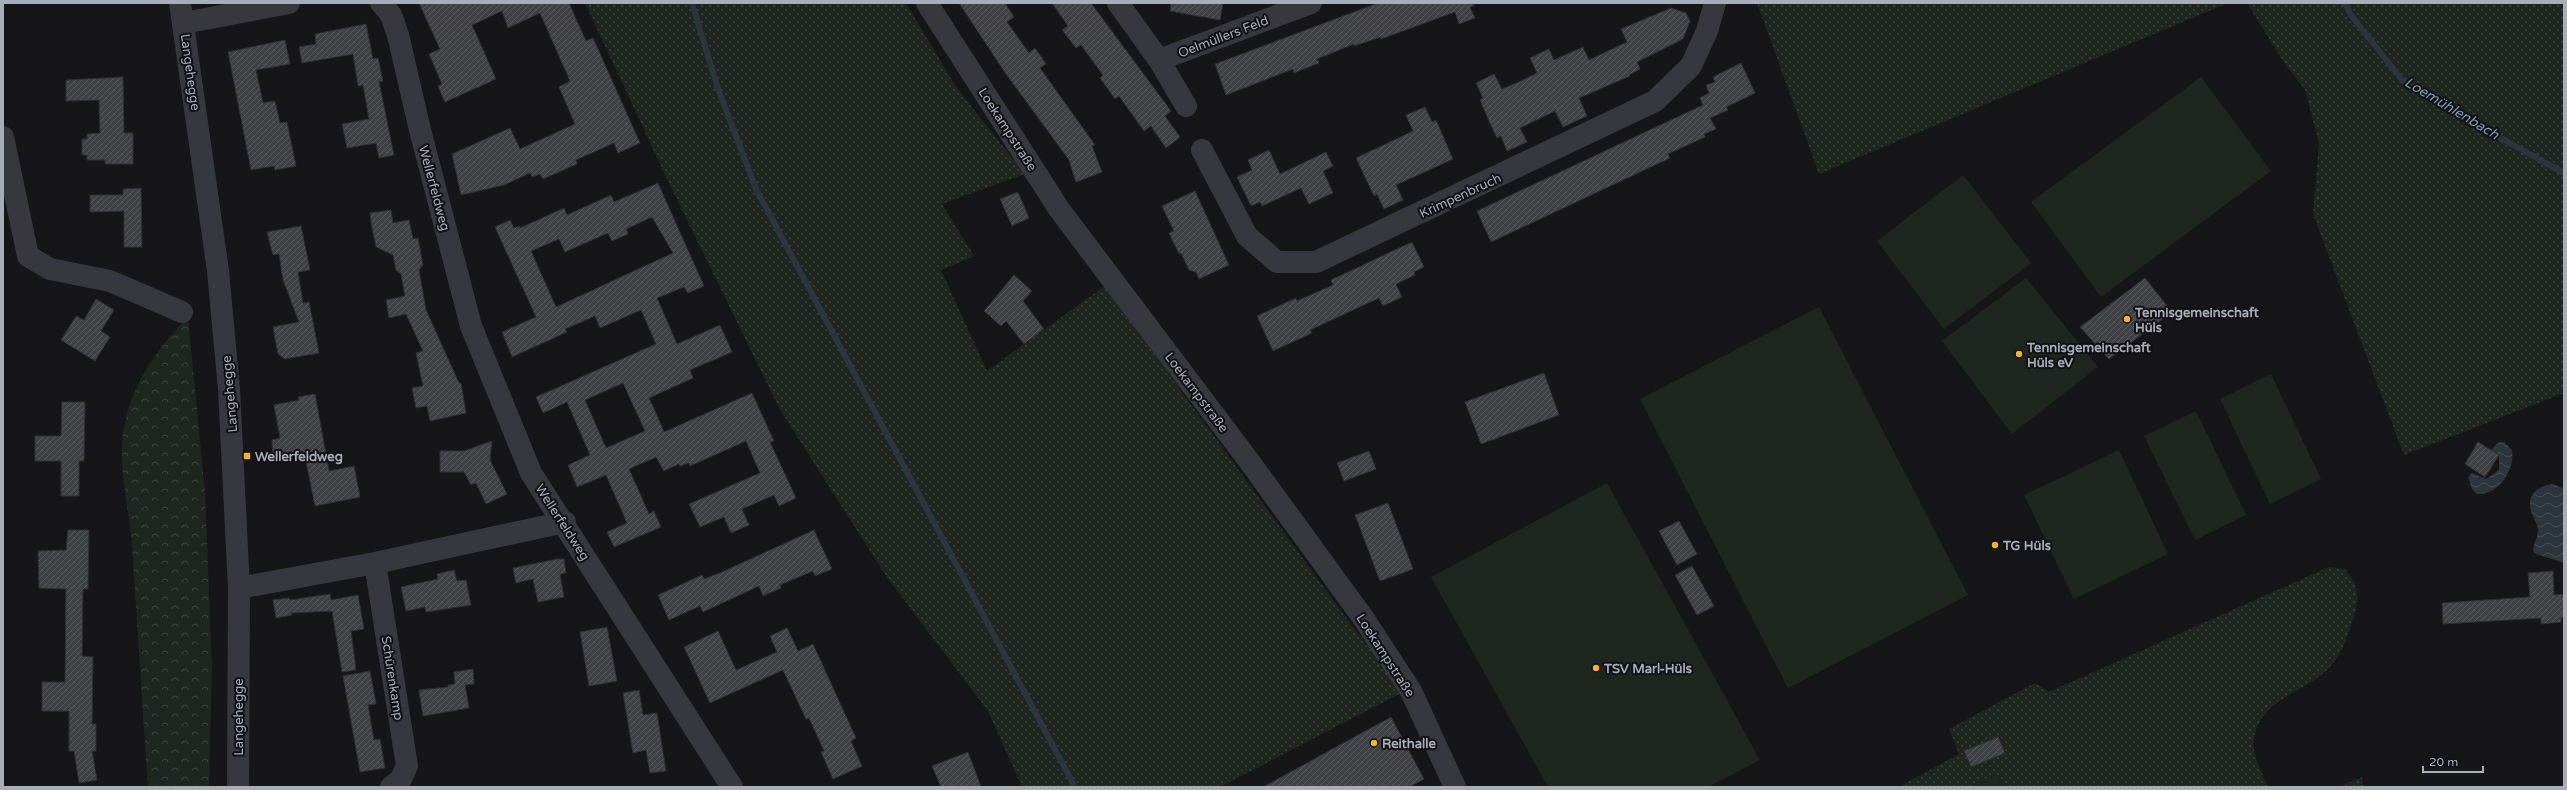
<svg xmlns="http://www.w3.org/2000/svg" width="2567" height="790" font-family="'Varela Round',sans-serif">
  <style>
    .grass { fill: url(#grass-dots) }
    .forest { fill: url(#forest-crowns) }
    .pitch { fill: #1e261f }
    .water { fill: url(#water-waves) }
    .lines { fill: none; stroke-linecap: round; stroke-linejoin: round }
    .stream { stroke: #2c353c; stroke-width: 6 }
    .building { fill: url(#building-hatch); stroke: #303034; fill-rule: evenodd }
    .minor { stroke: #37383d; stroke-width: 22 }
    .poi-dot { fill: #f2b134; stroke: #111113; stroke-width: 1.5 }
    .labels { text-anchor: middle; stroke-width: 4; stroke-linejoin: round; paint-order: stroke }
    .street-label { font-size: 13px; fill: #a8adb8; stroke: #111113 }
    .poi-label { font-size: 13px; font-weight: bold; fill: #a8adb8; stroke: #111113; text-anchor: start }
    .water-label { font-size: 14px; font-style: italic; fill: #7f9bb3; stroke: #111113 }
  </style>
  <defs>
    <pattern id="grass-dots" width="8" height="8" patternUnits="userSpaceOnUse"><rect width="8" height="8" fill="#1e261f"/><path d="M2 2h.1M6 6h.1" fill="none" stroke="#3c433d" stroke-width="1.8" stroke-linecap="round"/></pattern>
    <pattern id="forest-crowns" width="20" height="18" patternUnits="userSpaceOnUse"><rect width="20" height="18" fill="#1e261f"/><path d="M2 6a3 3 0 1 1 6 0M12 15a3 3 0 1 1 6 0" fill="none" stroke="#3c433d"/></pattern>
    <pattern id="water-waves" width="16" height="10" patternUnits="userSpaceOnUse"><rect width="16" height="10" fill="#2c353c"/><path d="M0 5q4-4 8 0t8 0" fill="none" stroke="#485056"/></pattern>
    <pattern id="building-hatch" width="6" height="6" patternUnits="userSpaceOnUse"><rect width="6" height="6" fill="#404145"/><path d="M-1 1l2-2M0 6l6-6M5 7l2-2" fill="none" stroke="#595a5e"/></pattern>
  </defs>
  <rect width="100%" height="100%" fill="#161618"/>
  <!-- grass -->
  <path class="grass" d="M585 3H906L956 87 1025 174 942 204 974 256 941 270 987 371 1105 286 1352 626 1405 691 1220 787H1022L988 711 886 576 779 408 667 179Z
    M1757 3H2228L1819 174Z
    M2247 3H2564V393L2404 455 2313 214 2319 143 2305 90 2283 61Z
    M2329 567 2345 569C2360 588 2360 600 2352 622 2346 641 2341 656 2327 670 2302 694 2261 698 2254 738 2251 754 2262 773 2268 787H2003L1997 774 1968 787H1899L1959 754 1949 729 2035 683 2049 692Z
    M2362 777 2363 787H2339Z"/>
  <!-- forest -->
  <path class="forest" d="M188 317 205 493 212 668 209 787H148C142 707 138 628 132 548 130 510 118 472 123 434 129 387 156 350 188 317Z"/>
  <!-- pitch -->
  <path class="pitch" d="M2201 77 2271 171 2101 297 2031 202Z
    M1963 175 2031 263 1944 329 1877 241Z
    M2026 278 2098 367 2012 434 1942 341Z
    M1819 307 1968 595 1788 688 1640 399Z
    M2271 374 2321 479 2270 504 2220 399Z
    M2196 411 2246 515 2195 540 2144 436Z
    M2119 450 2168 554 2074 599 2024 495Z
    M1607 483 1760 760 1708 787H1548L1431 577Z
    M1997 774 2003 787H1968Z"/>
  <!-- water -->
  <path class="water" d="M2499 442H2504L2512 450C2515 470 2499 495 2477 494L2472 489 2468 477 2472 473 2486 479 2499 470V455L2491 450Z
    M2553 484 2564 489V563L2536 554 2533 551C2534 543 2538 537 2538 529 2537 521 2530 514 2530 505 2529 492 2542 485 2553 484Z"/>
  <g class="lines">
    <!-- stream -->
    <path class="stream" d="M692 3 717 86 756 189 1075 787
      M2345 3 2351 15 2402 80 2432 100 2564 173"/>
  </g>
  <!-- building -->
  <path class="building" d="M419 3H569L586 41 593 38 640 143 618 153 614 143 576 160 577 164 543 179 540 174 532 177 530 173 504 185 461 195 452 154 510 128 520 149 575 124 559 87 570 81 540 13 508 28 502 11 472 25 496 79 445 102 438 86 442 84 429 54 440 49Z
    M959 3H1005L1014 17 1007 22 1029 53 1035 48 1046 64 1040 68 1095 145 1092 146 1102 172 1076 182 1069 160 1006 74Z
    M1052 3H1091L1171 111 1165 116 1180 137 1166 148 1151 126 1144 131 1119 96 1115 99 1108 89 1100 78 1103 75 1081 45 1076 48 1062 30 1068 26Z
    M1171 3H1223L1220 20 1170 11Z
    M1378 3H1474V6L1470 7 1475 18 1459 24 1455 12 1381 39V37L1354 46V44L1317 59 1319 63 1294 73 1293 69 1226 95 1215 64Z
    M1671 8 1686 13 1690 21 1683 39 1637 62 1640 69 1629 75 1630 76 1579 98 1587 116 1563 127 1555 111 1520 128 1527 142 1507 151 1501 136 1497 138 1488 119 1480 100 1483 98 1476 83 1494 74 1502 89 1521 81 1537 73 1530 58 1549 49 1554 60 1583 47 1589 60 1627 42 1621 29Z
    M366 24 373 59 378 58 383 81 379 82 394 155 379 158 376 143 347 148 342 124 369 119 363 85 358 86 353 54 302 63 299 47 316 44 315 34Z
    M285 40 290 64 256 70 263 103 275 101 280 123 287 122 296 166 275 170 274 166 251 170 228 52Z
    M1741 63 1755 93 1726 107 1728 110 1710 118 1716 129 1704 134 1705 137 1668 154 1670 158 1491 242 1477 211 1703 105 1700 98 1709 93 1706 85 1715 82 1713 77Z
    M123 77 124 133H133V164H105V160H87V155H82V139H87V134L100 133 99 100 66 101V80Z
    M1425 107 1432 122 1436 120 1453 159 1396 185 1403 200 1384 209 1377 194 1374 196 1356 158 1413 131 1406 115Z
    M1269 150 1280 174 1326 152 1333 166 1323 171 1333 193 1309 204 1301 188 1262 206 1260 202 1251 206 1237 177 1252 170 1248 160Z
    M658 183 704 286 688 293 684 287 657 298 677 344 720 325 732 352 690 370 693 378 649 398 656 413 664 432 752 393 774 441 770 442 796 498 779 506 774 495 742 509 749 525 731 533 724 517 700 527 689 504 760 473 746 441 690 466 689 463 680 466 679 464 664 471 656 457 629 469 649 514 654 511 661 527 614 547 607 532 627 523 606 475 577 487 568 465 590 455 567 402 543 413 536 397 656 344 641 310 600 328 595 316 565 329 567 332 512 357 502 332 536 317 495 227 510 220 514 228 519 226 520 228 564 208 567 215 611 195 614 202ZM652 217 673 253 556 307 531 251 559 239 565 252 608 233 612 241 628 234 626 229ZM623 383 645 431 606 448 585 400Z
    M141 188 142 247H124V211L90 212V195H123V189Z
    M1195 191 1229 265 1199 279 1196 272 1189 270 1181 253 1179 254 1169 233 1174 231 1162 206Z
    M1018 192 1029 218 1012 226 1000 199Z
    M391 210 393 223 409 220 413 239 418 238 423 265 419 270 426 310 459 383H461L466 413 430 421 427 406 416 408 412 388 423 386 416 353 423 351 406 314 389 318 386 300 405 296 401 274 396 270 393 255 376 247 371 222 370 213Z
    M301 226 310 270 298 272 303 303 309 302 319 353 285 359 278 354 273 327 299 322 283 280 279 254 273 255 267 232Z
    M1412 242 1424 267 1414 272 1415 275 1396 284 1402 297 1383 306 1379 298 1310 330 1312 333 1273 351 1257 316 1296 298 1297 301 1333 285 1331 280Z
    M1014 275 1032 291 1023 301 1044 329 1024 344 1006 321 1001 326 984 311Z
    M2145 278 2172 312 2109 359 2080 327Z
    M96 299 114 310 101 331 110 337 95 361 61 340 76 316 84 320Z
    M1544 373 1559 415 1481 444 1465 402Z
    M315 394 329 471 354 466 360 497 315 506 305 456 273 462 272 440 280 438 274 405 299 400 298 397Z
    M62 402H85L84 461H79V496H61V461H35V436H61Z
    M492 441 490 460 507 494 486 504 476 483 471 485 464 472H440V451H464Z
    M2478 442 2499 455 2485 477 2465 464Z
    M1369 451 1376 469 1344 481 1337 463Z
    M1388 503 1413 569 1380 581 1355 515Z
    M1679 521 1697 554 1677 565 1659 531Z
    M68 530H89L88 589H83L82 656 93 657 92 724H96V751H92L97 780 79 783 74 751H69V711H42V682H65L66 589 39 588 38 551 66 550Z
    M814 530 832 569 815 576 813 571 780 585 781 588 763 596 759 586 703 612 700 606 669 620 658 595 702 575 704 579 722 572Z
    M557 559H564L566 573 560 574 564 597 538 602 533 579 516 583 513 568Z
    M1692 566 1714 606 1697 615 1675 575Z
    M454 570 457 581 466 580 471 605 426 612 425 607 406 611 401 587 438 579 437 574Z
    M2553 571 2554 595 2564 594V617L2561 618V622L2541 624V618L2443 624 2442 603 2530 597 2528 573Z
    M330 594 331 600 358 595 364 629 351 631 356 670 342 672 332 611 291 613 292 615 276 618 273 600 289 598 290 600Z
    M607 627 617 681 589 686 580 632Z
    M787 628 798 651 813 644 856 738 851 741 862 766 833 779 821 752 824 751 809 718 806 719 783 670 710 703 684 647 718 631 736 670 777 652 770 636Z
    M473 669 474 684 465 685 469 708 423 716 419 690 448 687V685L455 684 454 672Z
    M370 671 376 704 368 705 374 740 380 739 385 768 360 772 343 676Z
    M639 690 643 715 657 713 666 771 650 773 646 750 633 753 623 693Z
    M1391 717 1424 779 1409 787H1263Z
    M1998 737 2005 753 1971 767 1964 751Z
    M968 752 981 787H941L932 766Z"/>
  <g class="lines">
    <!-- minor -->
    <path class="minor" d="M180 3 218 271 229 389 239 588 238 787
      M381 3 391 15 398 35 420 130 471 326 531 473 732 787
      M927 3 1059 209 1249 461 1364 619 1411 691 1455 787
      M1118 3 1159 60 1186 106
      M184 23 289 3
      M1159 60 1311 3
      M3 137 28 256 50 269 110 281 182 312
      M1202 150 1247 236 1277 262H1316L1655 101 1691 66 1707 31 1715 3
      M375 563 407 766 401 779 391 787
      M239 588 375 563 565 522"/>
  </g>
  <!-- markers -->
  <g class="poi-dot">
    <circle cx="2127" cy="319" r="4"/>
    <circle cx="2019" cy="354" r="4"/>
    <rect x="243" y="452" width="8" height="8" rx="2"/>
    <circle cx="1995" cy="545" r="4"/>
    <circle cx="1596" cy="668" r="4"/>
    <circle cx="1374" cy="743" r="4"/>
  </g>
  <g class="labels">
    <!-- street labels -->
    <g class="street-label">
      <text transform="translate(1223 36) rotate(-21)" y="5">Oelmüllers Feld</text>
      <text transform="translate(191 72) rotate(82)" y="5">Langehegge</text>
      <text transform="translate(1008 129) rotate(57)" y="5">Loekampstraße</text>
      <text transform="translate(435 188) rotate(75)" y="5">Wellerfeldweg</text>
      <text transform="translate(1460 195) rotate(-25)" y="5">Krimpenbruch</text>
      <text transform="translate(1197 392) rotate(53)" y="5">Loekampstraße</text>
      <text transform="translate(229 394) rotate(-95)" y="5">Langehegge</text>
      <text transform="translate(563 522) rotate(57)" y="5">Wellerfeldweg</text>
      <text transform="translate(1386 655) rotate(57)" y="5">Loekampstraße</text>
      <text transform="translate(393 678) rotate(81)" y="5">Schürenkamp</text>
      <text transform="translate(238 717) rotate(-90)" y="5">Langehegge</text>
    </g>
    <!-- poi labels -->
    <g class="poi-label">
      <text x="2135" y="317">Tennisgemeinschaft<tspan x="2135" dy="15">Hüls</tspan></text>
      <text x="2027" y="352">Tennisgemeinschaft<tspan x="2027" dy="15">Hüls eV</tspan></text>
      <text x="255" y="461">Wellerfeldweg</text>
      <text x="2003" y="550">TG Hüls</text>
      <text x="1604" y="673">TSV Marl-Hüls</text>
      <text x="1382" y="748">Reithalle</text>
    </g>
    <!-- water labels -->
    <g class="water-label">
      <text transform="translate(2452 108) rotate(31)" y="5">Loemühlenbach</text>
    </g>
  </g>
  <!-- border -->
  <rect width="2567" height="790" fill="none" stroke="#a8adb8" stroke-width="8"/>
  <!-- scale -->
  <path d="M2423 766v6h60v-6" fill="none" stroke="#a8adb8" stroke-width="2"/>
  <text x="2429" y="766" font-size="12" fill="#a8adb8" stroke="#111113" stroke-width="3" paint-order="stroke">20 m</text>
</svg>
